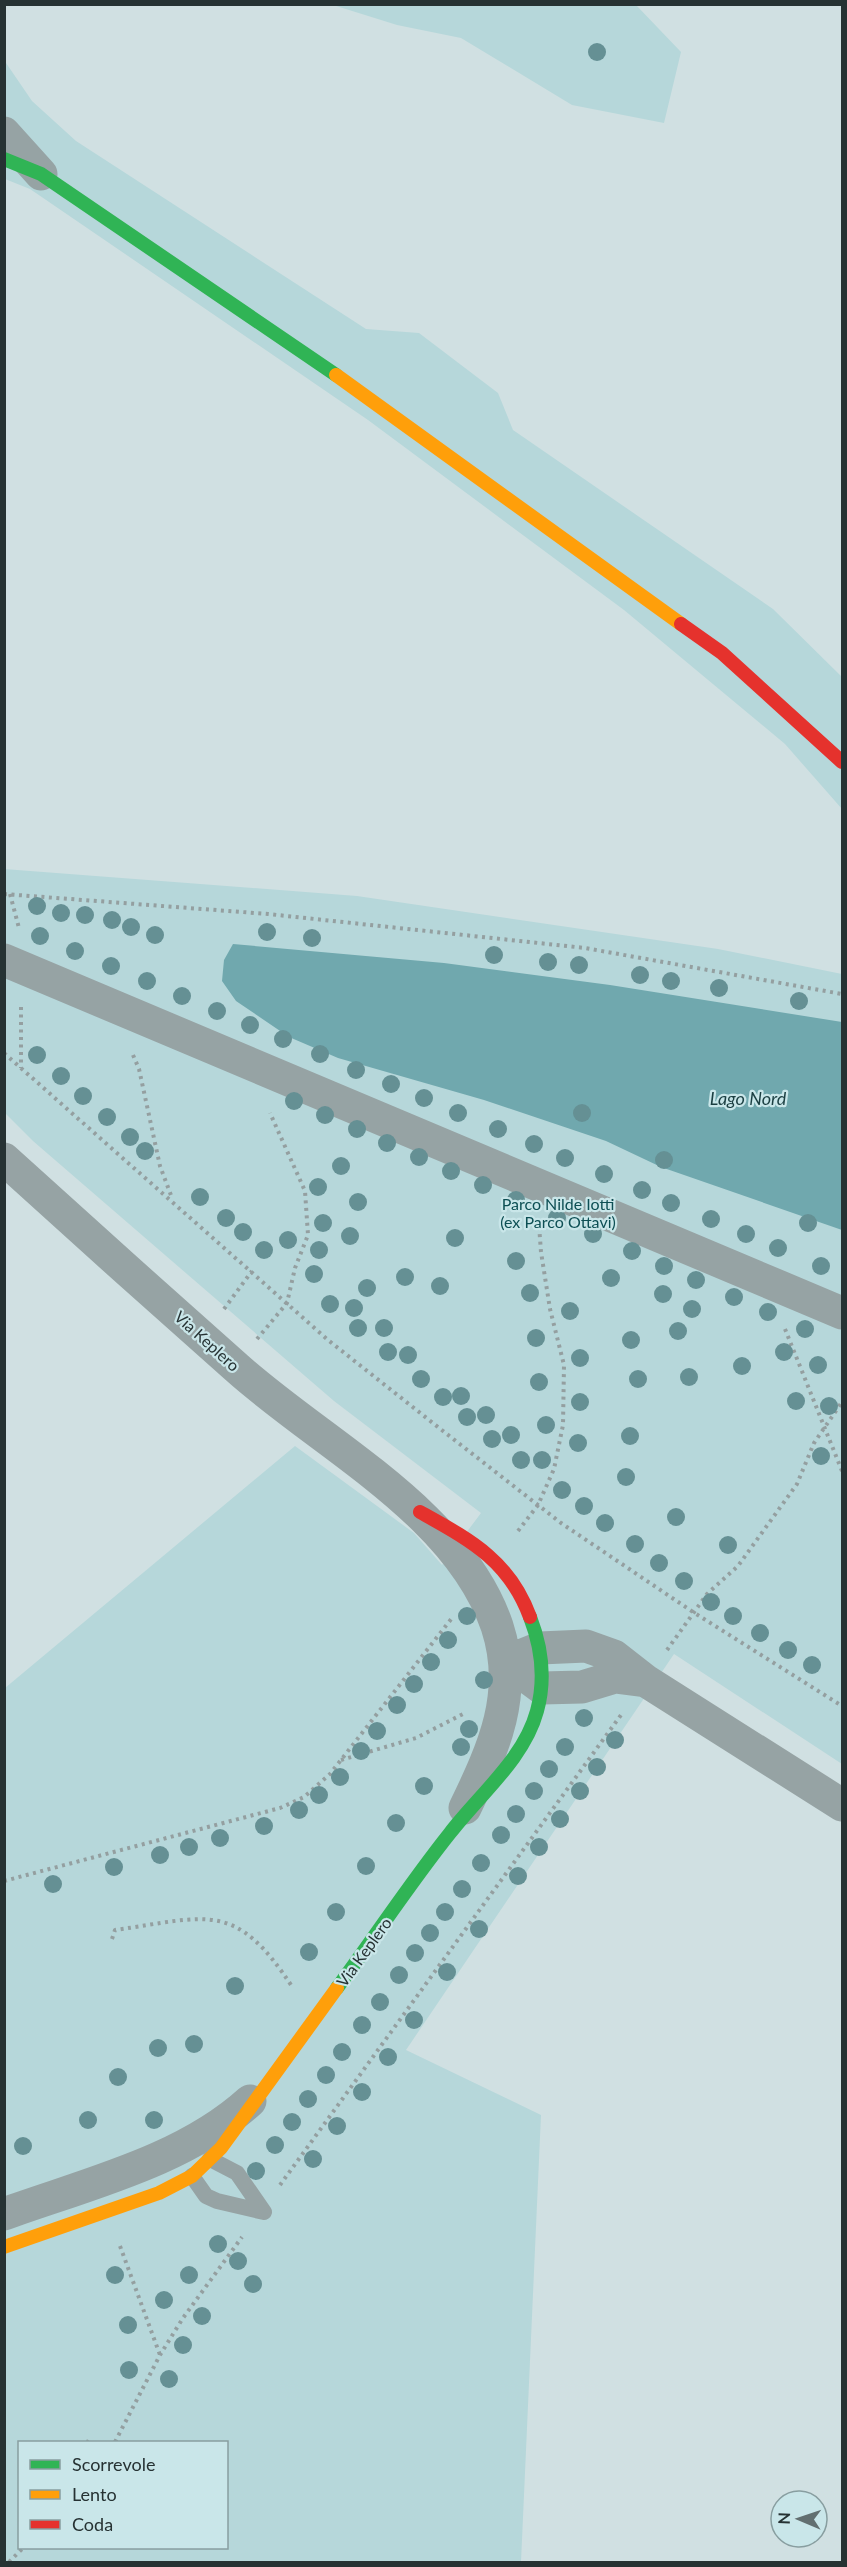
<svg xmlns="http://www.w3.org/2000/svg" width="847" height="2567" font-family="Lato,sans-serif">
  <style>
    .green { fill: #b6d7da; fill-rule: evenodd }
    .water { fill: #70a8ae }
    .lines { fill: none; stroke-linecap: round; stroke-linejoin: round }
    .path { stroke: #949fa0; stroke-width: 4; stroke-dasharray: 3 4.5; stroke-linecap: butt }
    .lane { stroke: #96a3a4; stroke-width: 16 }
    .street { stroke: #96a3a4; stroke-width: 33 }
    .fast { stroke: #30b455; stroke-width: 14 }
    .slow { stroke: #ff9f0a; stroke-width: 14 }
    .jam { stroke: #e5322d; stroke-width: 14 }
    .tree { fill: #659094 }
    .labels { text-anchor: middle; stroke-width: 4.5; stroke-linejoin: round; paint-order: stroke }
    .park-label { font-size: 16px; fill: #0d4f54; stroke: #c9e6e9 }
    .street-label { font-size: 16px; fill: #263233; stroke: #c9e6e9 }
    .water-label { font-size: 18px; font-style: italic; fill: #1b3f42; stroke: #c9e6e9 }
  </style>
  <rect width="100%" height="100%" fill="#d0e0e2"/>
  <!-- green -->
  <path class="green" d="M333 5H636L681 52 664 123 572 105 461 38 397 25Z
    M4 60 32 101 76 141 366 329 419 333 498 393 513 430 773 609 842 677V809L785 744 624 610 368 420 30 189 5 179Z
    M4 869 357 896 718 949 842 974V1764L674 1654 406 2050 541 2115 521 2562H5V1688L295 1446 414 1533 442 1565 481 1513 334 1401 33 1141 5 1113ZM20 2442H226V2548H20Z"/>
  <!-- water -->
  <path class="water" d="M233 944 444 963 610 985 842 1022V1230L661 1167 606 1141 484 1100 338 1058 289 1037 236 1001 222 981 224 960Z"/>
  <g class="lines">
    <!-- path -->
    <path class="path" d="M4 894 268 914 585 948 842 994
      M10 894 19 928
      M21 1007V1068
      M4 1053 328 1340 443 1431 561 1523 693 1612 842 1706
      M133 1055 139 1069 160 1166 172 1198
      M224 1309 252 1271
      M785 1329 842 1471
      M257 1339 287 1303 295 1268 308 1235 305 1191 270 1113
      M518 1531 538 1505 554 1469 563 1425 564 1365 550 1309 541 1252 539 1225
      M667 1650 707 1594 738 1566 797 1484 814 1443 842 1402
      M341 1760 416 1738 463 1714
      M4 1881 280 1808 304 1797 330 1774 452 1618
      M112 1939 115 1930C208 1917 235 1899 293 1988
      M280 2185 621 1715
      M120 2246 160 2355
      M86 2441 88 2442
      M115 2442 160 2355 183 2318 242 2237
      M9 2562 23 2548"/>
    <!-- lane -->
    <path class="lane" d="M210 2159 237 2173 264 2212
      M192 2176 206 2196 217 2201 264 2212"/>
    <!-- street -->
    <path class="street" d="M4 133 41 174
      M4 960 842 1313
      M4 1159C81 1229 159 1299 237 1368 323 1445 458 1512 497 1626 519 1693 494 1748 465 1808
      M515 1658 540 1648 586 1646 614 1656 646 1681 842 1805
      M519 1671 542 1688 582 1687 615 1677 646 1681
      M4 2214C87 2184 184 2161 250 2101"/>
    <!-- fast -->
    <path class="fast" d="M4 159 41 174 336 375
      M337 1988C375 1937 410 1883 450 1833 480 1794 524 1759 537 1711 546 1678 542 1648 530 1617"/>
    <!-- slow -->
    <path class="slow" d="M336 375 681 624
      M4 2247 159 2193 192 2176 221 2148 337 1988"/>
    <!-- jam -->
    <path class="jam" d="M681 624 722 653 842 762
      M420 1512C470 1540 509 1560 530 1617"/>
  </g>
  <!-- trees -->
  <g class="tree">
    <circle cx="597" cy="52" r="9"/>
    <circle cx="37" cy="906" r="9"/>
    <circle cx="61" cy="913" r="9"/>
    <circle cx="85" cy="915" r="9"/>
    <circle cx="112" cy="920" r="9"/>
    <circle cx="131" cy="927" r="9"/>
    <circle cx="267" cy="932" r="9"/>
    <circle cx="155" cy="935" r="9"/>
    <circle cx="40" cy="936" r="9"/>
    <circle cx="312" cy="938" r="9"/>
    <circle cx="75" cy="951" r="9"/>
    <circle cx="494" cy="955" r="9"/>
    <circle cx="548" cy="962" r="9"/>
    <circle cx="579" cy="965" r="9"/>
    <circle cx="111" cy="966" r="9"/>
    <circle cx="640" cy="975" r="9"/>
    <circle cx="147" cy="981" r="9"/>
    <circle cx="671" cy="981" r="9"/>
    <circle cx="719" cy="988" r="9"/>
    <circle cx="182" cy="996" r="9"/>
    <circle cx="799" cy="1001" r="9"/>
    <circle cx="217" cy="1011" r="9"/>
    <circle cx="250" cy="1025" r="9"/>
    <circle cx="283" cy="1039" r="9"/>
    <circle cx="320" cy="1054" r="9"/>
    <circle cx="37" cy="1055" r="9"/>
    <circle cx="356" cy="1070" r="9"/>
    <circle cx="61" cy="1076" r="9"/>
    <circle cx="391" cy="1084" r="9"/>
    <circle cx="83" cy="1096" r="9"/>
    <circle cx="424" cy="1098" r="9"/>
    <circle cx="294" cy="1101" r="9"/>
    <circle cx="458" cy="1113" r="9"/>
    <circle cx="582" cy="1113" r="9"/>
    <circle cx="325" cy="1115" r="9"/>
    <circle cx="107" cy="1117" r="9"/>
    <circle cx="357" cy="1129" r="9"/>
    <circle cx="498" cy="1129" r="9"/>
    <circle cx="130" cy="1137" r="9"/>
    <circle cx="387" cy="1143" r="9"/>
    <circle cx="534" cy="1144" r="9"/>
    <circle cx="145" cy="1151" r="9"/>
    <circle cx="419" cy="1157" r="9"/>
    <circle cx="565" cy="1158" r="9"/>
    <circle cx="664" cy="1160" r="9"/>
    <circle cx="341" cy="1166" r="9"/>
    <circle cx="451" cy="1171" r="9"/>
    <circle cx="604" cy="1174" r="9"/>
    <circle cx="483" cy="1185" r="9"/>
    <circle cx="318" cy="1187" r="9"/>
    <circle cx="642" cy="1190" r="9"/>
    <circle cx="200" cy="1197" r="9"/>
    <circle cx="516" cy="1200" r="9"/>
    <circle cx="358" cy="1202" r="9"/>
    <circle cx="671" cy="1203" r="9"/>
    <circle cx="226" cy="1218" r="9"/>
    <circle cx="557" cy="1218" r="9"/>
    <circle cx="711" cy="1219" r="9"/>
    <circle cx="323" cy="1223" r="9"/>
    <circle cx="808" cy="1223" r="9"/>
    <circle cx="243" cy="1232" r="9"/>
    <circle cx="593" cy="1234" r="9"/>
    <circle cx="746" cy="1234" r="9"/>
    <circle cx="350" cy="1236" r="9"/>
    <circle cx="455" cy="1238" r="9"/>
    <circle cx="288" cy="1240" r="9"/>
    <circle cx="778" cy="1248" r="9"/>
    <circle cx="264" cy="1250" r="9"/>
    <circle cx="319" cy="1250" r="9"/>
    <circle cx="632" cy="1251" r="9"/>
    <circle cx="516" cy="1261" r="9"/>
    <circle cx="664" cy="1266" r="9"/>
    <circle cx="821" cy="1266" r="9"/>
    <circle cx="314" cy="1274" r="9"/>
    <circle cx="405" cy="1277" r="9"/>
    <circle cx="611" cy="1278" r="9"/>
    <circle cx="696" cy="1280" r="9"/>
    <circle cx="440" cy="1286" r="9"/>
    <circle cx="367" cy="1288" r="9"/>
    <circle cx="530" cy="1293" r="9"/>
    <circle cx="663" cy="1294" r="9"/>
    <circle cx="734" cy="1297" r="9"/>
    <circle cx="330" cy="1304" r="9"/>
    <circle cx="354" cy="1308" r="9"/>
    <circle cx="692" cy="1309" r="9"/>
    <circle cx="570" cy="1311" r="9"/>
    <circle cx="768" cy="1312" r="9"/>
    <circle cx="358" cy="1328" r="9"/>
    <circle cx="384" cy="1328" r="9"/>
    <circle cx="805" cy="1329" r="9"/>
    <circle cx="678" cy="1331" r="9"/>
    <circle cx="536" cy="1338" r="9"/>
    <circle cx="631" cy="1340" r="9"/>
    <circle cx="388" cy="1352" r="9"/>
    <circle cx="784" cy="1352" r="9"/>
    <circle cx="408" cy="1355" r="9"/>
    <circle cx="580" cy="1358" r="9"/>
    <circle cx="818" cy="1365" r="9"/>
    <circle cx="742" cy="1366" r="9"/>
    <circle cx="689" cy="1377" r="9"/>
    <circle cx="421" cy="1379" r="9"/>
    <circle cx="638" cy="1379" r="9"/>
    <circle cx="539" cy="1382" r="9"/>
    <circle cx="461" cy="1396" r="9"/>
    <circle cx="443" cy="1397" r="9"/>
    <circle cx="796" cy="1401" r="9"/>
    <circle cx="580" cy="1402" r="9"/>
    <circle cx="829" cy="1406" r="9"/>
    <circle cx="486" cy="1415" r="9"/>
    <circle cx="467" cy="1417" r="9"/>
    <circle cx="546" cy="1425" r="9"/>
    <circle cx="511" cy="1435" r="9"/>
    <circle cx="630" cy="1436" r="9"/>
    <circle cx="492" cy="1439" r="9"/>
    <circle cx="578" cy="1443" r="9"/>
    <circle cx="821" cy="1456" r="9"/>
    <circle cx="521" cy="1460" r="9"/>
    <circle cx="542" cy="1460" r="9"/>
    <circle cx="626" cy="1477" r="9"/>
    <circle cx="562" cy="1490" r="9"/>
    <circle cx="584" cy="1506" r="9"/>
    <circle cx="676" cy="1517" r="9"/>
    <circle cx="605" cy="1523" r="9"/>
    <circle cx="635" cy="1544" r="9"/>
    <circle cx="728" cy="1545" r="9"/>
    <circle cx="659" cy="1563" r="9"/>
    <circle cx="684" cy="1581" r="9"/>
    <circle cx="711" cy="1602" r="9"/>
    <circle cx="467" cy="1616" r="9"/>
    <circle cx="733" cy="1616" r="9"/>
    <circle cx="760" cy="1633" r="9"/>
    <circle cx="448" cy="1640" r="9"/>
    <circle cx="788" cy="1650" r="9"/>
    <circle cx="431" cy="1662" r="9"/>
    <circle cx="812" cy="1665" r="9"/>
    <circle cx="484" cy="1680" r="9"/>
    <circle cx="414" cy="1684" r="9"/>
    <circle cx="397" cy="1705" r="9"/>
    <circle cx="584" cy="1718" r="9"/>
    <circle cx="469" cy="1729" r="9"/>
    <circle cx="377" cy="1731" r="9"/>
    <circle cx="615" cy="1740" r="9"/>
    <circle cx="461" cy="1747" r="9"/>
    <circle cx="565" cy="1747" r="9"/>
    <circle cx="361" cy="1751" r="9"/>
    <circle cx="597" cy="1767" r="9"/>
    <circle cx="549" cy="1769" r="9"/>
    <circle cx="340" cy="1777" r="9"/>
    <circle cx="424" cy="1786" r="9"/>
    <circle cx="534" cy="1791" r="9"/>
    <circle cx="580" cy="1791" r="9"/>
    <circle cx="319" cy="1795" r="9"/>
    <circle cx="299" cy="1810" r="9"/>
    <circle cx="516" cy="1814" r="9"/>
    <circle cx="560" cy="1819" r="9"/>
    <circle cx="396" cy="1823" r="9"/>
    <circle cx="264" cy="1826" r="9"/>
    <circle cx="501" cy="1835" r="9"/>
    <circle cx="220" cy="1838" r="9"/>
    <circle cx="189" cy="1847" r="9"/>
    <circle cx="539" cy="1847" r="9"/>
    <circle cx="160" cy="1855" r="9"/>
    <circle cx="481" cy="1863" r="9"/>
    <circle cx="366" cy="1866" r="9"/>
    <circle cx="114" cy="1867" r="9"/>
    <circle cx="518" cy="1876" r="9"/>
    <circle cx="53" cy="1884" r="9"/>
    <circle cx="462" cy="1889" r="9"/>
    <circle cx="336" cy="1912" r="9"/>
    <circle cx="445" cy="1912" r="9"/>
    <circle cx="479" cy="1929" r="9"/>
    <circle cx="430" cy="1933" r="9"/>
    <circle cx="309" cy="1952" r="9"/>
    <circle cx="415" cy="1953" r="9"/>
    <circle cx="447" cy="1972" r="9"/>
    <circle cx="399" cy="1975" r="9"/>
    <circle cx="235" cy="1986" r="9"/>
    <circle cx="380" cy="2002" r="9"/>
    <circle cx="414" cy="2020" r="9"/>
    <circle cx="362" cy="2025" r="9"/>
    <circle cx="194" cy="2044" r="9"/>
    <circle cx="158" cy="2048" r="9"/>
    <circle cx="342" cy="2052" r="9"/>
    <circle cx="388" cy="2057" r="9"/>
    <circle cx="326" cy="2075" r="9"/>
    <circle cx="118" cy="2077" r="9"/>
    <circle cx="362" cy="2092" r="9"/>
    <circle cx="308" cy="2099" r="9"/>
    <circle cx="88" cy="2120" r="9"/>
    <circle cx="154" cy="2120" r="9"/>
    <circle cx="292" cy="2122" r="9"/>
    <circle cx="337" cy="2126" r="9"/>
    <circle cx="275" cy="2145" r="9"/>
    <circle cx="23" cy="2146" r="9"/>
    <circle cx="313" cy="2159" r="9"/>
    <circle cx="256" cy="2171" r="9"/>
    <circle cx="218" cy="2244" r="9"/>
    <circle cx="238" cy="2261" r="9"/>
    <circle cx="115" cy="2275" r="9"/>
    <circle cx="189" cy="2275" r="9"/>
    <circle cx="253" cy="2284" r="9"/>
    <circle cx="164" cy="2300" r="9"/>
    <circle cx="202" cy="2316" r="9"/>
    <circle cx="128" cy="2325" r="9"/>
    <circle cx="183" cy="2345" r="9"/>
    <circle cx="129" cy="2370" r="9"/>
    <circle cx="169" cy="2379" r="9"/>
  </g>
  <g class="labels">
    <!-- park labels -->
    <g class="park-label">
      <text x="558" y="1210">Parco Nilde Iotti<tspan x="558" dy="18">(ex Parco Ottavi)</tspan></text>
    </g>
    <!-- street labels -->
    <g class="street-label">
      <text transform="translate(207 1341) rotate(42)" y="6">Via Keplero</text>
      <text transform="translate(364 1952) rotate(-54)" y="6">Via Keplero</text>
    </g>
    <!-- water labels -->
    <g class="water-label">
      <text x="748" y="1105">Lago Nord</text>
    </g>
  </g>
  <!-- border -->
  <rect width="847" height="2567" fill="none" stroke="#263233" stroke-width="12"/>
  <!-- legend -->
  <rect x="18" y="2441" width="210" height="108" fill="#c9e6e9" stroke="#889ea0" stroke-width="1.5"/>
  <rect x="30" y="2460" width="30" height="9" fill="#30b455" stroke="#889ea0" stroke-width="1.5"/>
  <text x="72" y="2471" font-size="18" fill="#263233">Scorrevole</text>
  <rect x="30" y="2490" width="30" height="9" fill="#ff9f0a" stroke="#889ea0" stroke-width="1.5"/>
  <text x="72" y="2501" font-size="18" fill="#263233">Lento</text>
  <rect x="30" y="2520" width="30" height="9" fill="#e5322d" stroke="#889ea0" stroke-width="1.5"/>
  <text x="72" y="2531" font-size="18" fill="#263233">Coda</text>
  <!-- north arrow -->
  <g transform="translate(799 2519) rotate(272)"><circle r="28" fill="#c9e6e9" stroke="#889ea0" stroke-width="1.5"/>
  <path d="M0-4.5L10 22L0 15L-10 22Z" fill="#626f70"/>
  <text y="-9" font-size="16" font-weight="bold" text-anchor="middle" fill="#263233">N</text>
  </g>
</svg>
